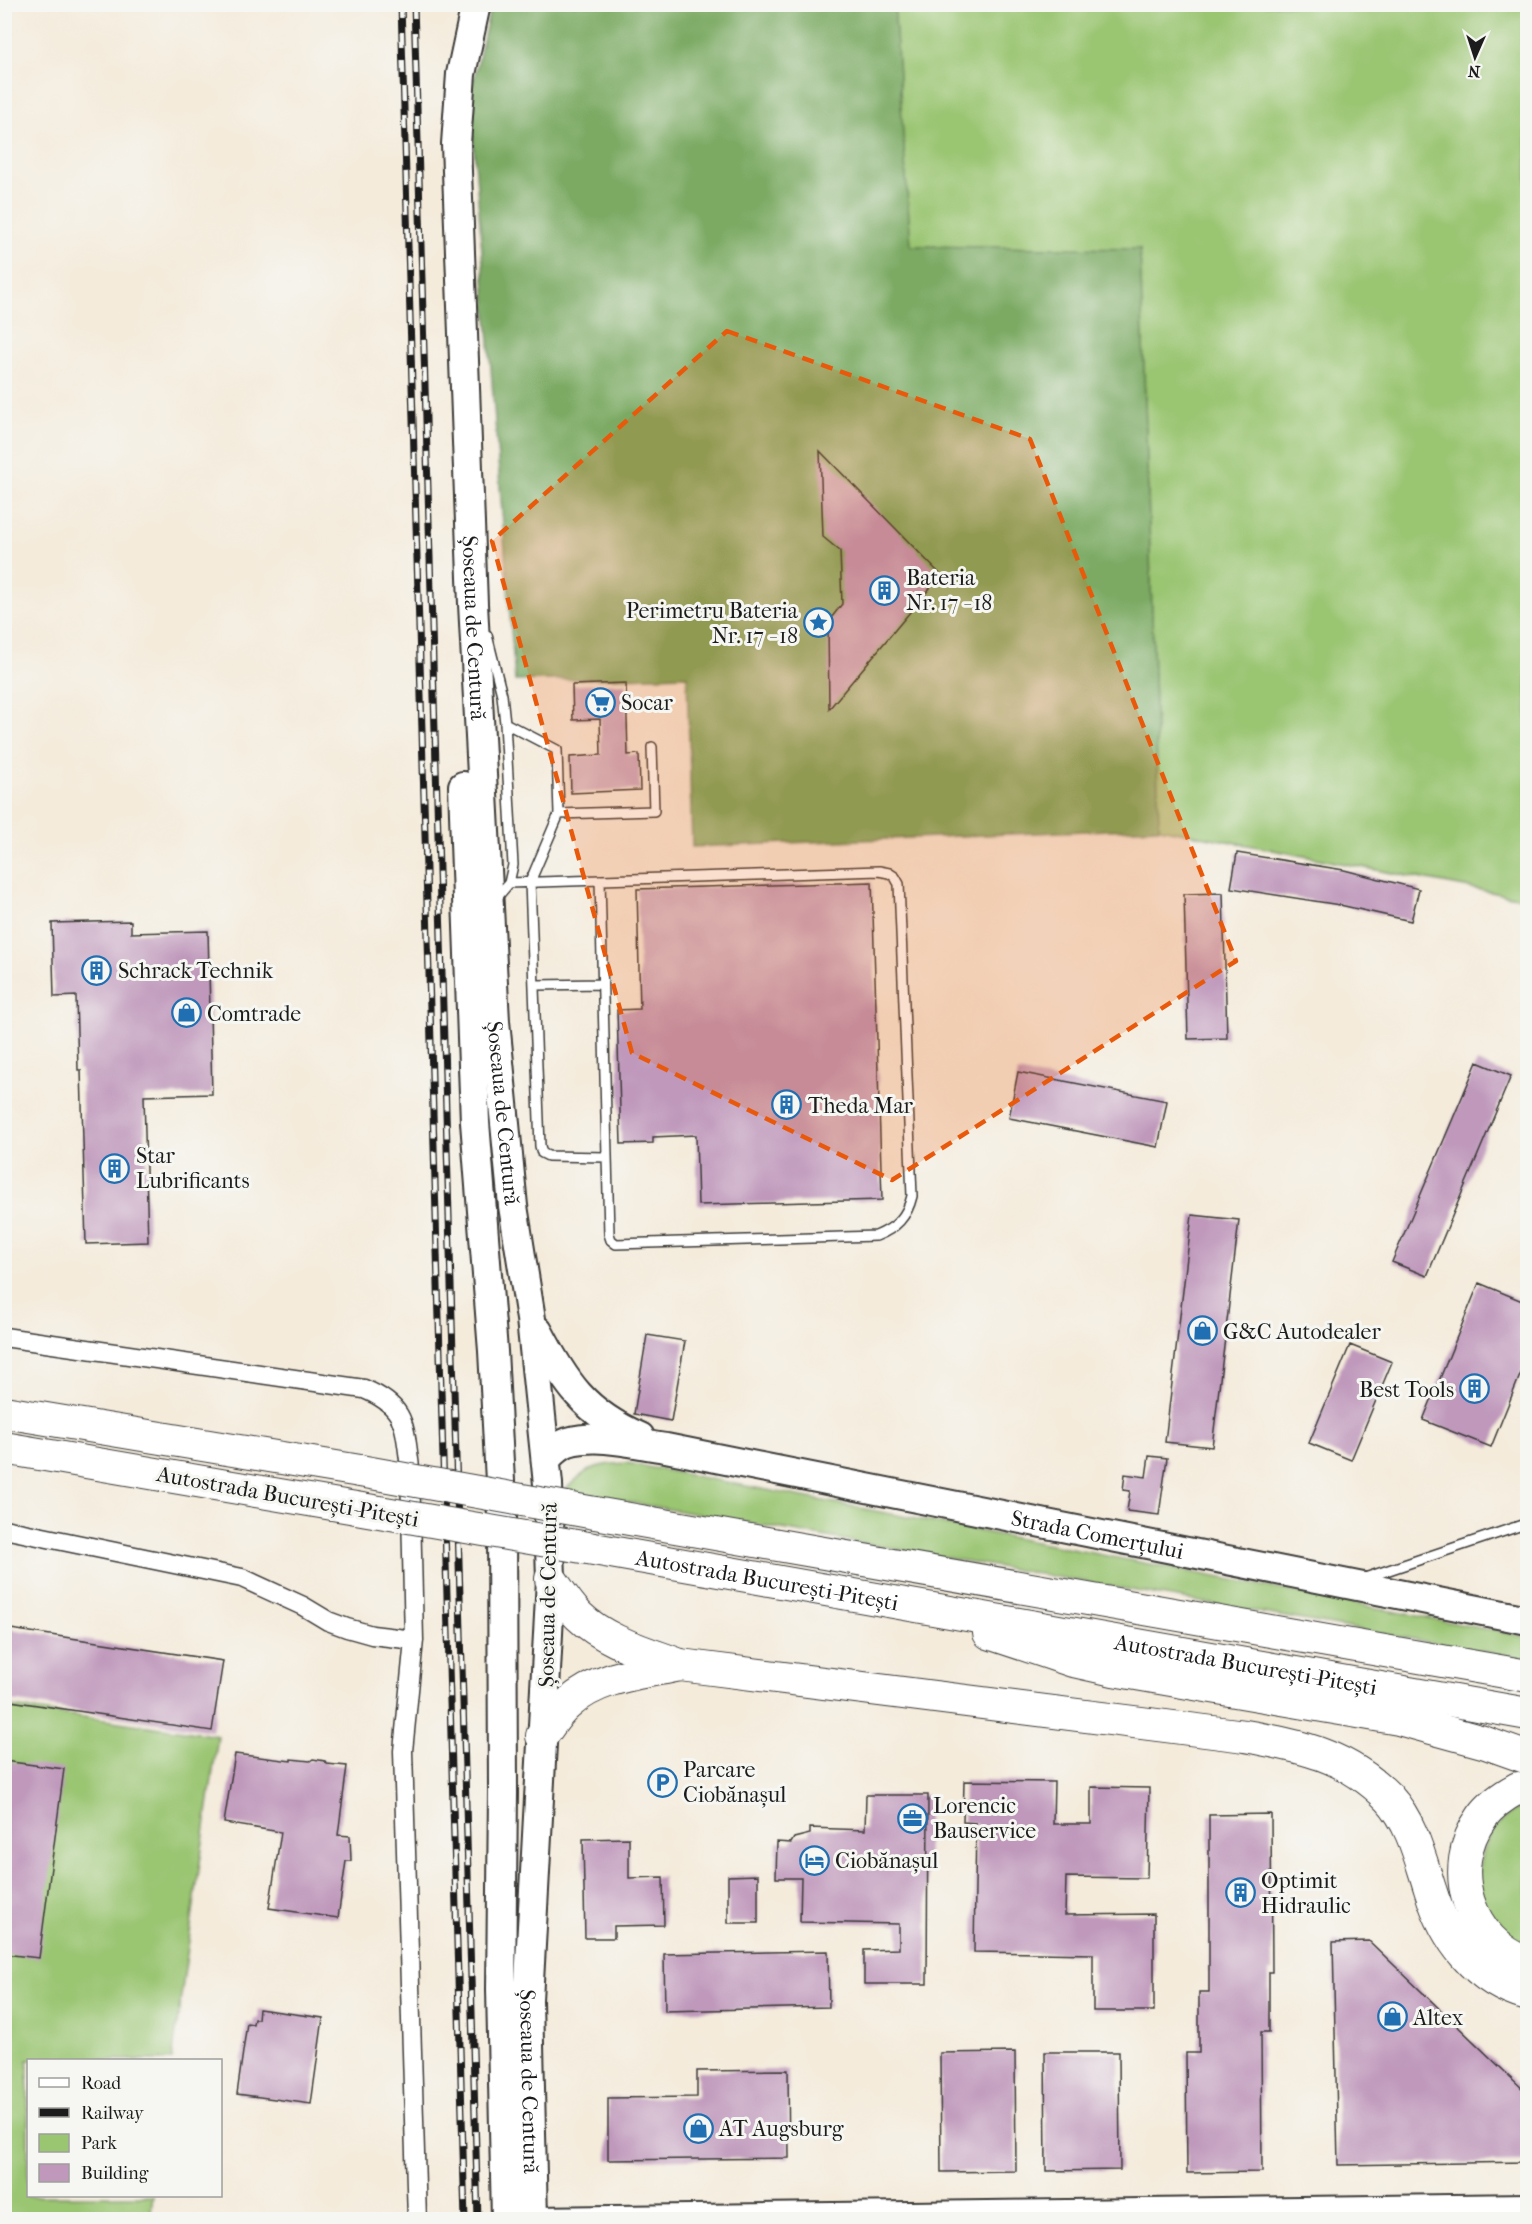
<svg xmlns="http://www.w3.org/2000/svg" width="1532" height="2224" font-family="'IM FELL French Canon',serif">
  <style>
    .green { fill: #9ac571; stroke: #5b7046; stroke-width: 1.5 }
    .forest { fill: #7baa63; stroke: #4c6340; stroke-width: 1.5 }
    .building { fill: #bf98bb }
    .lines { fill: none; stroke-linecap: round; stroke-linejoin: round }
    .service-casing { stroke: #3c3b39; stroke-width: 12 }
    .minor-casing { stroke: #3c3b39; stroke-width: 21 }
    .tertiary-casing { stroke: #3c3b39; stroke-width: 26 }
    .primary-casing { stroke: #3c3b39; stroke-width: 32 }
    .motorway-casing { stroke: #3c3b39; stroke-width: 34 }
    .service { stroke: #fff; stroke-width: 9 }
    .minor { stroke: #fff; stroke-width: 18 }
    .tertiary { stroke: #fff; stroke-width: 22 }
    .primary { stroke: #fff; stroke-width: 28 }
    .motorway { stroke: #fff; stroke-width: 32 }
    .rail-casing { stroke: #1c1c1c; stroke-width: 7 }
    .rail { stroke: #f6f6f2; stroke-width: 4.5; stroke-dasharray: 14; stroke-linecap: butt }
    .motorway-bridge-casing { stroke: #3c3b39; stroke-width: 34; stroke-linecap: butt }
    .motorway-bridge { stroke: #fff; stroke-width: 32 }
    .marked { fill: #e8590c; fill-opacity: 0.2; stroke: #e8590c; stroke-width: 4.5; stroke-dasharray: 12 8; stroke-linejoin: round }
    .labels { text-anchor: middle; stroke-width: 6; stroke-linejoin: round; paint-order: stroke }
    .poi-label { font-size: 22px; fill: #1c1c1c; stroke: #f6f6f2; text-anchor: start }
    .street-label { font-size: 22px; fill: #1c1c1c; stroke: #f6f6f2 }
  </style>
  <rect width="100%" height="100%" fill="#f6f6f2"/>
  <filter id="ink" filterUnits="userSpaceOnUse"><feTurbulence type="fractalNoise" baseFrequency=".0167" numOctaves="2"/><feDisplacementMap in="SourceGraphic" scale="12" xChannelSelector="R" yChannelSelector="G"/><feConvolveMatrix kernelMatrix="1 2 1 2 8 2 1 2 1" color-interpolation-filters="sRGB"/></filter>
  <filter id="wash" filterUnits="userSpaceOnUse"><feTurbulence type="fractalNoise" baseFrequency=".008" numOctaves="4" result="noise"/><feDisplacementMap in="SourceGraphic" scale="24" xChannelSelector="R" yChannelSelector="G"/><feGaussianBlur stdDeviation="1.35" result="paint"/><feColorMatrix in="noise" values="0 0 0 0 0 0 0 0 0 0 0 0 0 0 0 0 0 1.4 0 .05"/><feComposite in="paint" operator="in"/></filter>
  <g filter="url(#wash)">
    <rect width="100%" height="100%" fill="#f4ebdb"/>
    <!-- green -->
    <path class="green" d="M894 5H1527V899L1159 828 1140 250 910 246Z
      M627 1463 1527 1637V1659L564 1491C587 1468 594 1464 627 1463Z
      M5 1706 218 1736 172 2060H28V2196H153L150 2219 5 2220Z
      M1527 1804V1945C1469 1928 1463 1845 1511 1813 1517 1810 1521 1806 1527 1804Z"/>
    <!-- forest -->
    <path class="forest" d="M491 5H894L911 246 1140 249 1159 828 692 847 687 676 515 681 470 96Z"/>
    <g id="blocks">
      <!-- building -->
      <path class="building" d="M820 451 941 575 829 709 828 622 842 604 840 551 823 537Z
        M626 683 628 755 639 754 640 790 571 793 570 757 601 755 600 719 573 720 572 685Z
        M1237 853 1344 870 1419 889 1411 921 1340 905 1231 888Z
        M872 882 882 1200 698 1205 696 1135 653 1137V1143L621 1144 617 1010 640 1009 637 889Z
        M1223 893 1227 1038 1188 1039 1184 894Z
        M131 921V933L208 931 212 1094 144 1096 148 1242 86 1244 81 1070H78L76 996 54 997 52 923Z
        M1477 1062 1511 1076 1427 1276 1392 1262Z
        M1018 1072 1167 1101 1158 1147 1009 1118Z
        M1192 1215 1239 1220 1212 1447 1165 1442Z
        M1479 1283 1527 1303V1358L1491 1447 1423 1420Z
        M647 1335 685 1341 671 1421 634 1414Z
        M1350 1345 1392 1362 1351 1460 1309 1443Z
        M1149 1456 1167 1458 1159 1515 1127 1511 1130 1491 1123 1490 1125 1474 1146 1477Z
        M4 1628 223 1661 212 1731 4 1700Z
        M235 1754 291 1761V1759L310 1761 313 1759 325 1761 327 1764 347 1766 338 1835 350 1836 351 1861H346L338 1918 269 1908 281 1832 224 1823Z
        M4 1761 64 1769 39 1958 4 1954Z
        M964 1781 1054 1782 1053 1824H1091V1787L1149 1788 1147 1878 1066 1877 1065 1915 1154 1914V2011H1093V1954L974 1952 976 1823 963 1822Z
        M866 1795H928L927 1984H864V1950L899 1949V1924L800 1922 801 1878H776L777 1842 791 1843 794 1838 810 1834V1828L865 1830Z
        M1271 1814 1272 1972H1269V2032H1261L1262 2172 1187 2173 1186 2053H1199V1992H1209V1815Z
        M629 1838V1878L663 1877 664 1925 614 1926V1938H585L583 1839Z
        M758 1875V1923H728V1876Z
        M1369 1941 1527 2093V2162L1338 2165 1333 1942Z
        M828 1951 829 2007 665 2011 664 1954Z
        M259 2009 323 2018 311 2104 237 2094 247 2023 253 2024 254 2019H258Z
        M1015 2052 1016 2171 941 2172 940 2053Z
        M1045 2052H1119L1120 2170 1046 2171Z
        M788 2070 789 2158 608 2160V2098L697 2097V2071Z"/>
    </g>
  </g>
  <g filter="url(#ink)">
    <use href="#blocks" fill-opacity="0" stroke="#3c3b39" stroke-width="1.5"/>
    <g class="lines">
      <defs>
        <path id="service" d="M487 635 502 695 505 723 513 865 509 883 494 901
          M505 723 557 750 559 814 530 882 540 1146 542 1153 548 1156 607 1157
          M559 814 654 811 652 747
          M509 883 879 871 889 873 895 877 899 884 912 1196C907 1217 896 1228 876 1236L616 1244 611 1240 609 1234 600 880
          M536 985 602 984
          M1365 1578 1528 1523"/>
        <path id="minor" d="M4 1337 364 1389C407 1407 404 1425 410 1467L414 1640 403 1751 417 2220
          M4 1529 242 1578 303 1606 328 1621 347 1628 372 1635 414 1640"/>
        <path id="tertiary" d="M533 2218 1528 2205"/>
        <g id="primary">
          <path id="s1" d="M476 4 461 74 456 144 473 604 495 1021 513 1206 531 1319 548 1484 551 1579 528 2000 533 2220"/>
          <path d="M463 786 475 1122 493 1351 502 1518 503 1792 501 1989 506 2220"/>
          <path d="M538 1331C565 1383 585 1413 640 1437"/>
          <path id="s2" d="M546 1459C553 1452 559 1445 568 1442 599 1433 636 1444 666 1448L1528 1620"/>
        </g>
        <g id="motorway">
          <path d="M4 1412 360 1471"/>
          <path d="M4 1448 356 1508"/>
          <path d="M595 1513 1528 1676"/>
          <path id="s3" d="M588 1548 1528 1714"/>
          <path d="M551 1579C560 1592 568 1605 579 1616 606 1642 646 1652 680 1665L1245 1736C1301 1746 1347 1755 1389 1798 1412 1823 1420 1858 1430 1889 1445 1939 1476 1981 1528 1995"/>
          <path d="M989 1633 1073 1661 1113 1670 1399 1719 1483 1742 1528 1758"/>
          <path d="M542 1736C550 1724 558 1712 569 1703 599 1676 642 1673 680 1665"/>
          <path d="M1518 1788C1505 1795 1491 1804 1482 1817 1445 1868 1468 1942 1528 1963"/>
        </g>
      </defs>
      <!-- service casing -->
      <use href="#service" class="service-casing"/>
      <!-- minor casing -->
      <use href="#minor" class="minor-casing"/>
      <!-- tertiary casing -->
      <use href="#tertiary" class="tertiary-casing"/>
      <!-- primary casing -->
      <use href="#primary" class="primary-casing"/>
      <!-- motorway casing -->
      <use href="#motorway" class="motorway-casing"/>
      <!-- service -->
      <use href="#service" class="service"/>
      <!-- minor -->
      <use href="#minor" class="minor"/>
      <!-- tertiary -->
      <use href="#tertiary" class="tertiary"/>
      <!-- primary -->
      <use href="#primary" class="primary"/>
      <!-- motorway -->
      <use href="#motorway" class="motorway"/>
      <defs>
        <path id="rail" d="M401 4 465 2220
          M414 4 478 2220"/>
      </defs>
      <!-- rail casing -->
      <use href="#rail" class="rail-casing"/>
      <!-- rail -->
      <use href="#rail" class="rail"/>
      <defs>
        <path id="motorway-bridge" d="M360 1471 595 1513
          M356 1508 588 1548"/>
      </defs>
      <!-- motorway-bridge casing -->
      <use href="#motorway-bridge" class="motorway-bridge-casing"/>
      <!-- motorway-bridge -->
      <use href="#motorway-bridge" class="motorway-bridge"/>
    </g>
  </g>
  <!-- marked area -->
  <path class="marked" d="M727 331 1030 439 1236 961 892 1180 632 1053 492 541Z"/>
  <!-- icons -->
  <defs>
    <symbol id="building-ring" viewBox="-11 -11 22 22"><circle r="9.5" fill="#f6f6f2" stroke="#1f6fb2" stroke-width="1.5"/><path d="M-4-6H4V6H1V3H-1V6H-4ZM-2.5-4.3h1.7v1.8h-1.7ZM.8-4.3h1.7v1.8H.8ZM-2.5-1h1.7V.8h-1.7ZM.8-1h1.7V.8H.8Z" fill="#1f6fb2"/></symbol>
    <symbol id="sight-ring" viewBox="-11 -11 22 22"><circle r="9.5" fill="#f6f6f2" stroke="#1f6fb2" stroke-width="1.5"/><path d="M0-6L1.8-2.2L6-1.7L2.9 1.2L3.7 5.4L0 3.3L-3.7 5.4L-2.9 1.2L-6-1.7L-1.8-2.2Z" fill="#1f6fb2"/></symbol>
    <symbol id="supermarket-ring" viewBox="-11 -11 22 22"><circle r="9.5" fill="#f6f6f2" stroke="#1f6fb2" stroke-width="1.5"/><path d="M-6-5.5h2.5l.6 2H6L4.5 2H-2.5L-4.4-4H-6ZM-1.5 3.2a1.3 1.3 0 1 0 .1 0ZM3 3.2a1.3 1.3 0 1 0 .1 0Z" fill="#1f6fb2"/></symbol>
    <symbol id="shop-ring" viewBox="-11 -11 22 22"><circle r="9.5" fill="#f6f6f2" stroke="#1f6fb2" stroke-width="1.5"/><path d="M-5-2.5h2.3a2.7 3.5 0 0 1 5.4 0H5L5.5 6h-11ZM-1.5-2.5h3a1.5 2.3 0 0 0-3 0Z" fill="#1f6fb2"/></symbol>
    <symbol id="parking-ring" viewBox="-11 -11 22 22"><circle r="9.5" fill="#f6f6f2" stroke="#1f6fb2" stroke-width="1.5"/><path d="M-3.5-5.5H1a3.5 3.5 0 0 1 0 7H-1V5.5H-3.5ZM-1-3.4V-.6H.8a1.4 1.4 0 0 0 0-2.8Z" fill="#1f6fb2"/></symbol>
    <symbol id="office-ring" viewBox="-11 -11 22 22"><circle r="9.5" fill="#f6f6f2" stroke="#1f6fb2" stroke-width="1.5"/><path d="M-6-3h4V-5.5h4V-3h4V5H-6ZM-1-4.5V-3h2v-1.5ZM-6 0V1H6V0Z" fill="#1f6fb2"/></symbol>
    <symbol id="hotel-ring" viewBox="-11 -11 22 22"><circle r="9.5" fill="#f6f6f2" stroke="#1f6fb2" stroke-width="1.5"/><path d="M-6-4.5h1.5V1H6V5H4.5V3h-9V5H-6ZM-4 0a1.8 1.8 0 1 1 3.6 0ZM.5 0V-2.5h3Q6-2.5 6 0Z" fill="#1f6fb2"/></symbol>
  </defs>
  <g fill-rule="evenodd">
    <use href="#building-ring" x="868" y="574" width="33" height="33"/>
    <use href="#sight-ring" x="802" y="606" width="33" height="33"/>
    <use href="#supermarket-ring" x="584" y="686" width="33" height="33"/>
    <use href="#building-ring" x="80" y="954" width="33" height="33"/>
    <use href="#shop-ring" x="170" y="996" width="33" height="33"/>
    <use href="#building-ring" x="770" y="1088" width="33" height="33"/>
    <use href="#building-ring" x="98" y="1152" width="33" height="33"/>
    <use href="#shop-ring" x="1186" y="1314" width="33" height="33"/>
    <use href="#building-ring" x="1458" y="1372" width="33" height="33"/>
    <use href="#parking-ring" x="646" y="1766" width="33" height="33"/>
    <use href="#office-ring" x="896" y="1802" width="33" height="33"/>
    <use href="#hotel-ring" x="798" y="1844" width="33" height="33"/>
    <use href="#building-ring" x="1224" y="1876" width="33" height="33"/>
    <use href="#shop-ring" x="1376" y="2000" width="33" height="33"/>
    <use href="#shop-ring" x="682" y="2112" width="33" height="33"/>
  </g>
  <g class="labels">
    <!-- poi labels -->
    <g class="poi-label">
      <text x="906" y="585">Bateria<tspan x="906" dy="25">Nr. 17 - 18</tspan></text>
      <text x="798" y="618" text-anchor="end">Perimetru Bateria<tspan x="798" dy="25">Nr. 17 - 18</tspan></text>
      <text x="621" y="710">Socar</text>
      <text x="118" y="978">Schrack Technik</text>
      <text x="207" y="1021">Comtrade</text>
      <text x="808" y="1113">Theda Mar</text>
      <text x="136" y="1163">Star<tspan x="136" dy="25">Lubrificants</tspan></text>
      <text x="1223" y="1339">G&amp;C Autodealer</text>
      <text x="1454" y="1397" text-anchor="end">Best Tools</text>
      <text x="683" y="1777">Parcare<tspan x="683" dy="25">Ciobănașul</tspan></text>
      <text x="933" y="1813">Lorencic<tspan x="933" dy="25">Bauservice</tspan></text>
      <text x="835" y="1868">Ciobănașul</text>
      <text x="1261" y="1888">Optimit<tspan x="1261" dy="25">Hidraulic</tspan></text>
      <text x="1413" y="2025">Altex</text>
      <text x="719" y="2136">AT Augsburg</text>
    </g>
    <!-- street labels -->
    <g class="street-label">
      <text dy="8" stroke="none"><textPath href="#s1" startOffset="626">Șoseaua de Centură</textPath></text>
      <text dy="8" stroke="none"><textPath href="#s1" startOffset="1112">Șoseaua de Centură</textPath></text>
      <text transform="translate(288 1496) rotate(10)" y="8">Autostrada București-Pitești</text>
      <text dy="8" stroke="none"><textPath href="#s2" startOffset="567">Strada Comerțului</textPath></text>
      <text dy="8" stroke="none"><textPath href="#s3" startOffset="182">Autostrada București-Pitești</textPath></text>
      <text transform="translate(547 1595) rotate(-89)" y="8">Șoseaua de Centură</text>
      <text dy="8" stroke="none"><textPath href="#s3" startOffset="668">Autostrada București-Pitești</textPath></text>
      <text dy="8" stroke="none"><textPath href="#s1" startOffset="2084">Șoseaua de Centură</textPath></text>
    </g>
  </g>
  <!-- margin -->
  <rect width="1532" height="2224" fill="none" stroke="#f6f6f2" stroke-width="24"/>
  <!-- legend -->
  <rect x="27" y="2059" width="195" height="138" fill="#f6f6f2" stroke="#9f9f9c" stroke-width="1.5"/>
  <rect x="39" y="2078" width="30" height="9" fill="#ffffff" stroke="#9f9f9c" stroke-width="1.5"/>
  <text x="81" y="2089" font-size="18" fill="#1c1c1c">Road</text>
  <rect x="39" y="2108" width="30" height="9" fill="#1c1c1c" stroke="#9f9f9c" stroke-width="1.5"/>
  <text x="81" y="2119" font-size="18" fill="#1c1c1c">Railway</text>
  <rect x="39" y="2134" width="30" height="18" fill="#9ac571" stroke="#9f9f9c" stroke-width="1.5"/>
  <text x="81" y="2149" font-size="18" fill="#1c1c1c">Park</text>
  <rect x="39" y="2164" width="30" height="18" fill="#bf98bb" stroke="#9f9f9c" stroke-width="1.5"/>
  <text x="81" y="2179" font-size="18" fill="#1c1c1c">Building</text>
  <!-- north arrow -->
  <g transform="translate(1475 57) rotate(183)" stroke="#f6f6f2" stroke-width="4.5" paint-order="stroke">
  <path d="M0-4.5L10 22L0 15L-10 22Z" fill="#1c1c1c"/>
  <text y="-9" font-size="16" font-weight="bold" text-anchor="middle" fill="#1c1c1c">N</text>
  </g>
</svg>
